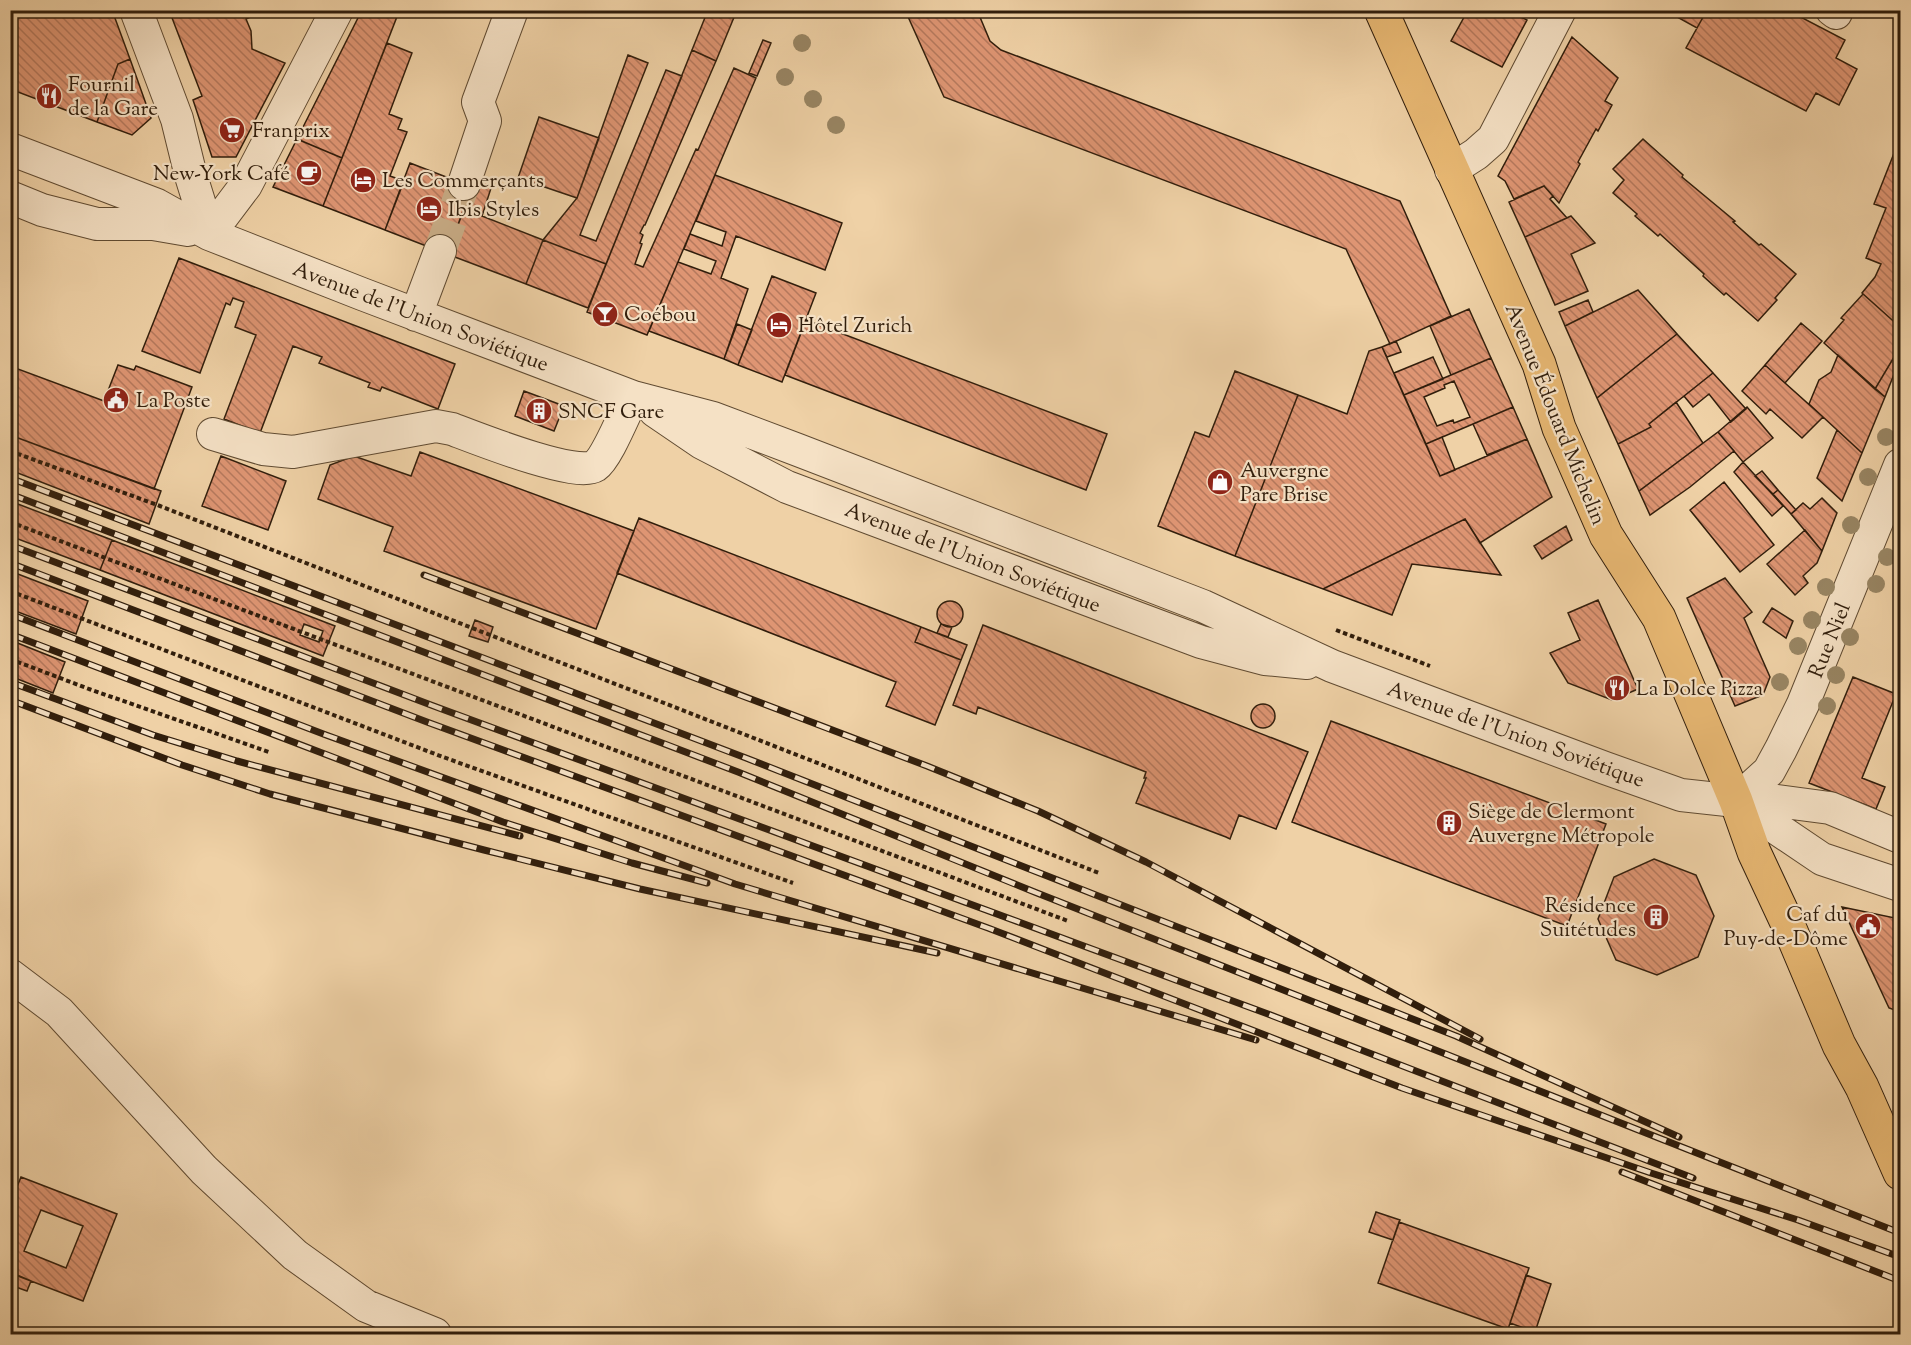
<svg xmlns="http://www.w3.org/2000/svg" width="1911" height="1345" font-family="'Sorts Mill Goudy',serif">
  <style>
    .building { fill: url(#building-back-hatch); stroke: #311e0c; stroke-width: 1.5; fill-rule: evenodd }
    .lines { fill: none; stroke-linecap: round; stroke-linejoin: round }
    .minor-tunnel { stroke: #c9ad87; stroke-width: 32; stroke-dasharray: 32 16; stroke-linecap: butt }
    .minor-casing { stroke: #604b32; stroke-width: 34 }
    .major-casing { stroke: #311e0c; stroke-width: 35 }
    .path { stroke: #311e0c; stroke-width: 4; stroke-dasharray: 4.5 3; stroke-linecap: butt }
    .minor { stroke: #f5e1c5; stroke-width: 32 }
    .major { stroke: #e8b873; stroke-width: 33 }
    .rail-casing { stroke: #311e0c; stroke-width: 7 }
    .rail { stroke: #f5e1c5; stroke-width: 4.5; stroke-dasharray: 14; stroke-linecap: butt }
    .tree { fill: #988563 }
    .labels { text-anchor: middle; stroke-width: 4.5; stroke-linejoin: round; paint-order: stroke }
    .poi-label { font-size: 21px; fill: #311e0c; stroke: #f5e1c5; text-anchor: start }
    .street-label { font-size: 21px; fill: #311e0c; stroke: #f5e1c5 }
  </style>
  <defs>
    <pattern id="building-back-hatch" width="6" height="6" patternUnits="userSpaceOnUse" patternTransform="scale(1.5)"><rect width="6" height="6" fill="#de9573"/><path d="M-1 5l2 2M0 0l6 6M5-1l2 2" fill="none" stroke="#b5795d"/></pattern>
  </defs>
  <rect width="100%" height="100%" fill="#efd1a6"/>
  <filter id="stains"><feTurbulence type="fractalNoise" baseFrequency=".00333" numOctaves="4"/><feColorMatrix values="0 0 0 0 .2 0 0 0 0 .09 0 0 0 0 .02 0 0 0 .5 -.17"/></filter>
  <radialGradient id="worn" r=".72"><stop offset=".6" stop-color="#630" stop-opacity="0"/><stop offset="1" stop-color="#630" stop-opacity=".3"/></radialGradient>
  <!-- building -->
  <path class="building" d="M13 10H112L130 59 118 64 97 122 10 89V18Z
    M169 10H255L257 14 246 19 251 31 252 49 285 63 236 157H212L193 100 202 96Z
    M362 10H390L398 14 342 158 297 139Z
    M708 10H737L716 61 692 50Z
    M905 10H977L990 41 1001 50 1400 201 1451 316 1390 344 1346 249 944 97Z
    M1468 10H1510V12L1527 20 1502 67 1451 41Z
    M1680 10H1707L1697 28 1677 17Z
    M1707 10H1779L1791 17 1793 13 1845 40 1836 58 1857 69 1839 105 1816 93 1806 111 1686 48Z
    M1572 37 1618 78 1605 101 1612 105 1598 131 1596 129 1578 162 1580 164 1559 203 1544 186 1514 199 1505 181 1498 176Z
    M763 40 771 43 757 76 749 73Z
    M387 43 412 53 389 114 402 119 398 129 407 132 390 176 404 181 385 230 323 206Z
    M692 50 716 61 645 225H644L640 233 643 235 640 243 642 244 635 264 643 267 696 149 698 150 734 68 756 78 647 335 587 312Z
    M628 55 648 63 580 235 596 241 666 70 682 76 606 264 543 240 577 198Z
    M130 59 151 118 132 135 97 122 118 64Z
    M539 117 599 138 577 198 518 178Z
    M1900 138V327L1862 293 1875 277 1881 264 1866 258 1886 208 1874 204Z
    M297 139 342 158 323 206 273 187Z
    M1643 139 1683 175 1682 177 1735 221 1733 222 1759 245 1761 244 1796 274 1775 298 1777 300 1758 321 1726 293 1724 295 1703 276 1704 274 1660 234 1658 236 1635 216 1637 214 1613 193 1624 180 1613 169Z
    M410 163 472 187 447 254 385 230Z
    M477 175 493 182 482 216 543 240 526 284 447 254Z
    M715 175 842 223 825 270 736 236 721 278 748 289 724 359 649 331 678 262 711 274 716 261 684 249 690 234 722 246 726 232 696 221Z
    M1544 186 1553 196 1550 199 1567 218 1525 237 1509 202Z
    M1571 216 1595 243 1571 254 1588 291 1555 305 1525 237Z
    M543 240 606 264 588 308 526 284Z
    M179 258 455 364 438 409 382 387 380 391 368 387 370 383 319 363 322 357 293 346 260 433 224 419 256 335 235 327 244 302 233 298 230 305 226 303 200 373 142 351Z
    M772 276 816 293 782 382 738 365Z
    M1638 290 1677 334 1597 398 1565 326Z
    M1863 294 1900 327V347L1875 389 1824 343 1844 320 1841 318Z
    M1588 300 1593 312 1565 326 1559 312Z
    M1469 309 1491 358 1451 375 1430 326Z
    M806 320 1107 434 1086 490 785 375Z
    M1801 323 1822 341 1785 383 1765 365Z
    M737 324 752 330 738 365 724 359Z
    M1677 334 1713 373 1649 424 1651 427 1618 444 1597 398Z
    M1396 341 1401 352 1387 357 1382 347Z
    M1382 347 1440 476 1527 439 1552 497 1480 543 1465 519 1323 589 1235 556 1298 395 1347 414 1369 351Z
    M1900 347V359L1885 397 1875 389Z
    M1838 355 1885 397 1862 453 1809 404 1819 380 1831 372Z
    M1433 357 1443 379 1404 395 1394 373Z
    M1491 358 1513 407 1426 444 1404 395ZM1454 381 1470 417 1454 423 1453 420 1437 426 1424 397 1445 388 1444 385Z
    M118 365 134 370 136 366 192 387 154 489 10 435V366L104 401Z
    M1765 365 1823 417 1802 438 1770 409 1766 414 1742 391Z
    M1235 371 1298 395 1235 556 1158 526 1195 432 1209 437Z
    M1713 373 1746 409 1731 422 1709 394 1693 407 1684 396Z
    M524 391 564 406 554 431 515 416Z
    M1676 402 1703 443 1639 491 1618 444 1651 427 1649 424Z
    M1513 407 1527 439 1487 455 1473 424Z
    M1747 407 1773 438 1743 462 1718 432Z
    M1837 430 1862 453 1842 501 1817 478Z
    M1718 432 1734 451 1690 487 1650 515 1639 491Z
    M10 435 161 491 149 524 10 470Z
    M1442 437 1455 470 1440 476 1426 444Z
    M420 452 634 531 596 629 384 551 393 527 318 499 330 465 354 456 411 476Z
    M221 456 286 481 268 530 202 506Z
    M1743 462 1783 506 1772 516 1734 472Z
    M1762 471 1778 490 1773 494 1755 476Z
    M1724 482 1774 545 1740 572 1690 510Z
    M1778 490 1796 510 1791 514 1773 494Z
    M1822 498 1837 513 1822 551 1791 514 1803 503 1810 509Z
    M10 501 112 540 100 570 10 536Z
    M639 518 921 627 915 642 961 660 935 725 886 706 896 682 617 573Z
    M1465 519 1501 575 1412 564 1392 615 1323 589Z
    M1566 526 1572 540 1542 559 1534 546Z
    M1805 530 1822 551 1817 563 1803 576 1808 583 1795 595 1767 564Z
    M112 540 335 626 323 656 100 570Z
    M10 571 88 601 76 634 10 609Z
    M1725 578 1752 612 1744 618 1770 677 1763 695 1735 706 1687 598Z
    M1598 600 1638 689 1612 700 1568 683 1550 653 1580 640 1568 613Z
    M937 614a13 13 0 1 1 26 0a13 13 0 1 1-26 0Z
    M1772 608 1793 621 1786 638 1763 622Z
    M475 620 493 627 488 642 469 636Z
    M304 624 323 631 319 642 300 635Z
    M941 624 952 627 948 637 937 633Z
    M983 625 1308 752 1276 829 1239 815 1230 839 1226 837 1136 803 1146 778H1144L1146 772 978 707 976 714 953 705Z
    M921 627 967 645 961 660 915 642Z
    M10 640 65 662 53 693 10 676Z
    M1853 677 1896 694 1862 778 1885 787 1876 809 1809 783Z
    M1251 716a12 12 0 1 1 24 0a12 12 0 1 1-24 0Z
    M1331 721 1606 824 1567 926 1292 822Z
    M1654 859 1696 875 1714 916 1698 957 1657 975 1616 960 1598 919 1614 877Z
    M1842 907 1900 919V1012L1889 1008Z
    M21 1177 117 1214 83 1301 10 1273V1204ZM41 1210 83 1226 66 1268 24 1251Z
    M1376 1212 1400 1220 1393 1240 1369 1232Z
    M1399 1222 1529 1268 1508 1329 1378 1283Z
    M17 1275 31 1281 27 1291 13 1286Z
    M1526 1275 1551 1284 1535 1332 1510 1323Z"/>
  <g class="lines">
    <!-- minor-tunnel -->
    <path class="minor-tunnel" d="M440 251 464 184"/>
    <defs>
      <path id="minor" d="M136 10 177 119 191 176 209 234
        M1832 10 1836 13
        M10 149 157 205 209 234 362 294 633 397 713 418 798 450 1203 606 1332 666 1605 768 1681 795 1736 801 1755 798 1830 808 1900 837
        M1451 170 1476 154 1493 139 1560 10
        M464 184 485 121 478 102 512 10
        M10 197 42 210 97 224H153L188 230
        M209 234 246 185 337 10
        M416 315 440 251
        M655 411 702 443 787 487 1201 642 1265 659 1307 663
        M213 434 263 449 293 452 436 426 452 429C476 438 576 478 595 466 607 458 625 412 633 397
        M1736 801 1769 771 1781 749 1803 704 1900 465
        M1736 801 1822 859 1900 885
        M10 975 59 1012 204 1170 295 1255 366 1306 435 1334"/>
      <path id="major" d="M1381 10 1539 364 1559 428 1606 535 1659 618 1736 801 1754 852 1790 929 1839 1045 1862 1087 1900 1173"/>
    </defs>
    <!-- minor casing -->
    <use href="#minor" class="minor-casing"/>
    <!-- major casing -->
    <use href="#major" class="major-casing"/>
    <!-- path -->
    <path class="path" d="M10 451 160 506 1099 873
      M10 522 1068 921
      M10 591 443 757 793 883
      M1336 630 1430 666
      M10 659 89 689 269 752"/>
    <!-- minor -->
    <use href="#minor" class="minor"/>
    <!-- major -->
    <use href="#major" class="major"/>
    <defs>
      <path id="rail" d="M10 478 746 758 1456 1036 1679 1137
        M10 494 738 772 1037 893 1900 1233
        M10 545 431 705 1268 1014 1693 1178
        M10 563 427 722 988 928 1402 1088 1651 1173 1798 1220 1900 1257
        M424 575 927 766 1038 811 1146 862 1480 1039
        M10 614 326 735 735 884 1256 1040
        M10 634 503 822 632 863 707 883
        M10 682 153 735 237 761 520 836
        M10 700 182 765 270 794 484 850 640 889 937 953
        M1622 1172 1900 1281"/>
    </defs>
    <!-- rail casing -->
    <use href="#rail" class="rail-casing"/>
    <!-- rail -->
    <use href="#rail" class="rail"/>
  </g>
  <!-- trees -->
  <g class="tree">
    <circle cx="802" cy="43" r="9"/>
    <circle cx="785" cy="77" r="9"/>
    <circle cx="813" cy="99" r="9"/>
    <circle cx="836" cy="125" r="9"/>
    <circle cx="1886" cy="437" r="9"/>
    <circle cx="1868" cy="477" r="9"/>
    <circle cx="1851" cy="525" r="9"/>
    <circle cx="1887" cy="557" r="9"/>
    <circle cx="1876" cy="584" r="9"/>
    <circle cx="1826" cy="587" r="9"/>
    <circle cx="1812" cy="620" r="9"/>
    <circle cx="1850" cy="637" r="9"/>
    <circle cx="1798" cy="646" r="9"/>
    <circle cx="1836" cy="675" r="9"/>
    <circle cx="1780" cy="682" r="9"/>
    <circle cx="1827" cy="706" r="9"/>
  </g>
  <!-- icons -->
  <defs>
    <symbol id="restaurant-disc" viewBox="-11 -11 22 22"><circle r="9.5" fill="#8f2418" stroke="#f5e1c5"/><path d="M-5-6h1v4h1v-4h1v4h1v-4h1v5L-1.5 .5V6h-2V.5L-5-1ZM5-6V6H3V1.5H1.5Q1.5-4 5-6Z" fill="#fff"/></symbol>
    <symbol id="supermarket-disc" viewBox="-11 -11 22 22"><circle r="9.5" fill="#8f2418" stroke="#f5e1c5"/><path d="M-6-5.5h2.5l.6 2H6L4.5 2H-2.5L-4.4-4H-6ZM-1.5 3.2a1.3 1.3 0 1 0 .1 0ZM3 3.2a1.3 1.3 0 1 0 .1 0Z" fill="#fff"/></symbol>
    <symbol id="cafe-disc" viewBox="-11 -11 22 22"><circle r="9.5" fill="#8f2418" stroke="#f5e1c5"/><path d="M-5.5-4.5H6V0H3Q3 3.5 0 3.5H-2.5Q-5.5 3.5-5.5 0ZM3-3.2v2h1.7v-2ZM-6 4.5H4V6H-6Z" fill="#fff"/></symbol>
    <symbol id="hotel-disc" viewBox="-11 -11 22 22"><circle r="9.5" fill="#8f2418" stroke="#f5e1c5"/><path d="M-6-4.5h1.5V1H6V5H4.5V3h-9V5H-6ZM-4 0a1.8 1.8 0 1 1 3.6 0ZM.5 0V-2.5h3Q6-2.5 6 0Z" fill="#fff"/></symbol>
    <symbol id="bar-disc" viewBox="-11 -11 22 22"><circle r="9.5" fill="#8f2418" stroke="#f5e1c5"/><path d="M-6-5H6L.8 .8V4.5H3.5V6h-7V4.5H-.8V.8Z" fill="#fff"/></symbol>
    <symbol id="civic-disc" viewBox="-11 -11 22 22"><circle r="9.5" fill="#8f2418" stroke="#f5e1c5"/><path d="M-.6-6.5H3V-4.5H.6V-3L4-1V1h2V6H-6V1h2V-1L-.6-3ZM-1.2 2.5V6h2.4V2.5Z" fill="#fff"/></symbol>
    <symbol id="building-disc" viewBox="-11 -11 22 22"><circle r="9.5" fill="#8f2418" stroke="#f5e1c5"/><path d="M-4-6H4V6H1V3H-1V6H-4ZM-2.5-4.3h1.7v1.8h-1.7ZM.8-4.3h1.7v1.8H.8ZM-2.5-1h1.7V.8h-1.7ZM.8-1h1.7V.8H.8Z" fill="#fff"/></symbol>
    <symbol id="shop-disc" viewBox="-11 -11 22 22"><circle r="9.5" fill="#8f2418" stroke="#f5e1c5"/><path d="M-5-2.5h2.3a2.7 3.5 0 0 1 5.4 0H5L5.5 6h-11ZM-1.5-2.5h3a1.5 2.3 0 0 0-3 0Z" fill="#fff"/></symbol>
  </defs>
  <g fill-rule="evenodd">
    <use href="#restaurant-disc" x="34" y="81" width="30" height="30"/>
    <use href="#supermarket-disc" x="217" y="115" width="30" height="30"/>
    <use href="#cafe-disc" x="294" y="158" width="30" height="30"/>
    <use href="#hotel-disc" x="348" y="165" width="30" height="30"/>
    <use href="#hotel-disc" x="414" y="194" width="30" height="30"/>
    <use href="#bar-disc" x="590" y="299" width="30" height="30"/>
    <use href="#hotel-disc" x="764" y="310" width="30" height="30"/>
    <use href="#civic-disc" x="101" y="385" width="30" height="30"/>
    <use href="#building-disc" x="524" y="396" width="30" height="30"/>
    <use href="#shop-disc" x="1205" y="467" width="30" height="30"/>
    <use href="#restaurant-disc" x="1602" y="673" width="30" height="30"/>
    <use href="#building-disc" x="1434" y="808" width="30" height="30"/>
    <use href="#building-disc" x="1641" y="902" width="30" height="30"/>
    <use href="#civic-disc" x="1853" y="911" width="30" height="30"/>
  </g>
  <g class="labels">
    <!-- poi labels -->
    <g class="poi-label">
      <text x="68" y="91">Fournil<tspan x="68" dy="24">de la Gare</tspan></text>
      <text x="252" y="137">Franprix</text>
      <text x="290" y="180" text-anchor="end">New-York Café</text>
      <text x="382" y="187">Les Commerçants</text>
      <text x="448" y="216">Ibis Styles</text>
      <text x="624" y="321">Coébou</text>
      <text x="798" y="332">Hôtel Zurich</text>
      <text x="136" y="407">La Poste</text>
      <text x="558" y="418">SNCF Gare</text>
      <text x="1240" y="477">Auvergne<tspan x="1240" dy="24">Pare Brise</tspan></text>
      <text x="1636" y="695">La Dolce Pizza</text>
      <text x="1468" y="818">Siège de Clermont<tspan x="1468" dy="24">Auvergne Métropole</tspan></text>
      <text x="1636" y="912" text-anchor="end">Résidence<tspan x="1636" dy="24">Suitétudes</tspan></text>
      <text x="1848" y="921" text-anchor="end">Caf du<tspan x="1848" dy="24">Puy-de-Dôme</tspan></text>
    </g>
    <!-- street labels -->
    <g class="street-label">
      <text transform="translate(421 316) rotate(21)" y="7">Avenue de l'Union Soviétique</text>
      <text transform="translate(1556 414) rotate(68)" y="7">Avenue Édouard Michelin</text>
      <text transform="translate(973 557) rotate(21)" y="7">Avenue de l'Union Soviétique</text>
      <text transform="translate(1829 640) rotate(-68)" y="7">Rue Niel</text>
      <text transform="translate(1516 734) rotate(20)" y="7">Avenue de l'Union Soviétique</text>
    </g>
  </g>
  <!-- margin -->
  <rect width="1911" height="1345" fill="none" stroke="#efd1a6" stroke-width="36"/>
  <rect x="12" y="12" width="1887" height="1321" fill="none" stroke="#311e0c" stroke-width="3"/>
  <rect x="18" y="18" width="1875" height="1309" fill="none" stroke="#311e0c" stroke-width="1.5"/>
  <rect width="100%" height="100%" filter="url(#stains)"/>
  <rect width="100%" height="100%" fill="url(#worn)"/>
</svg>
